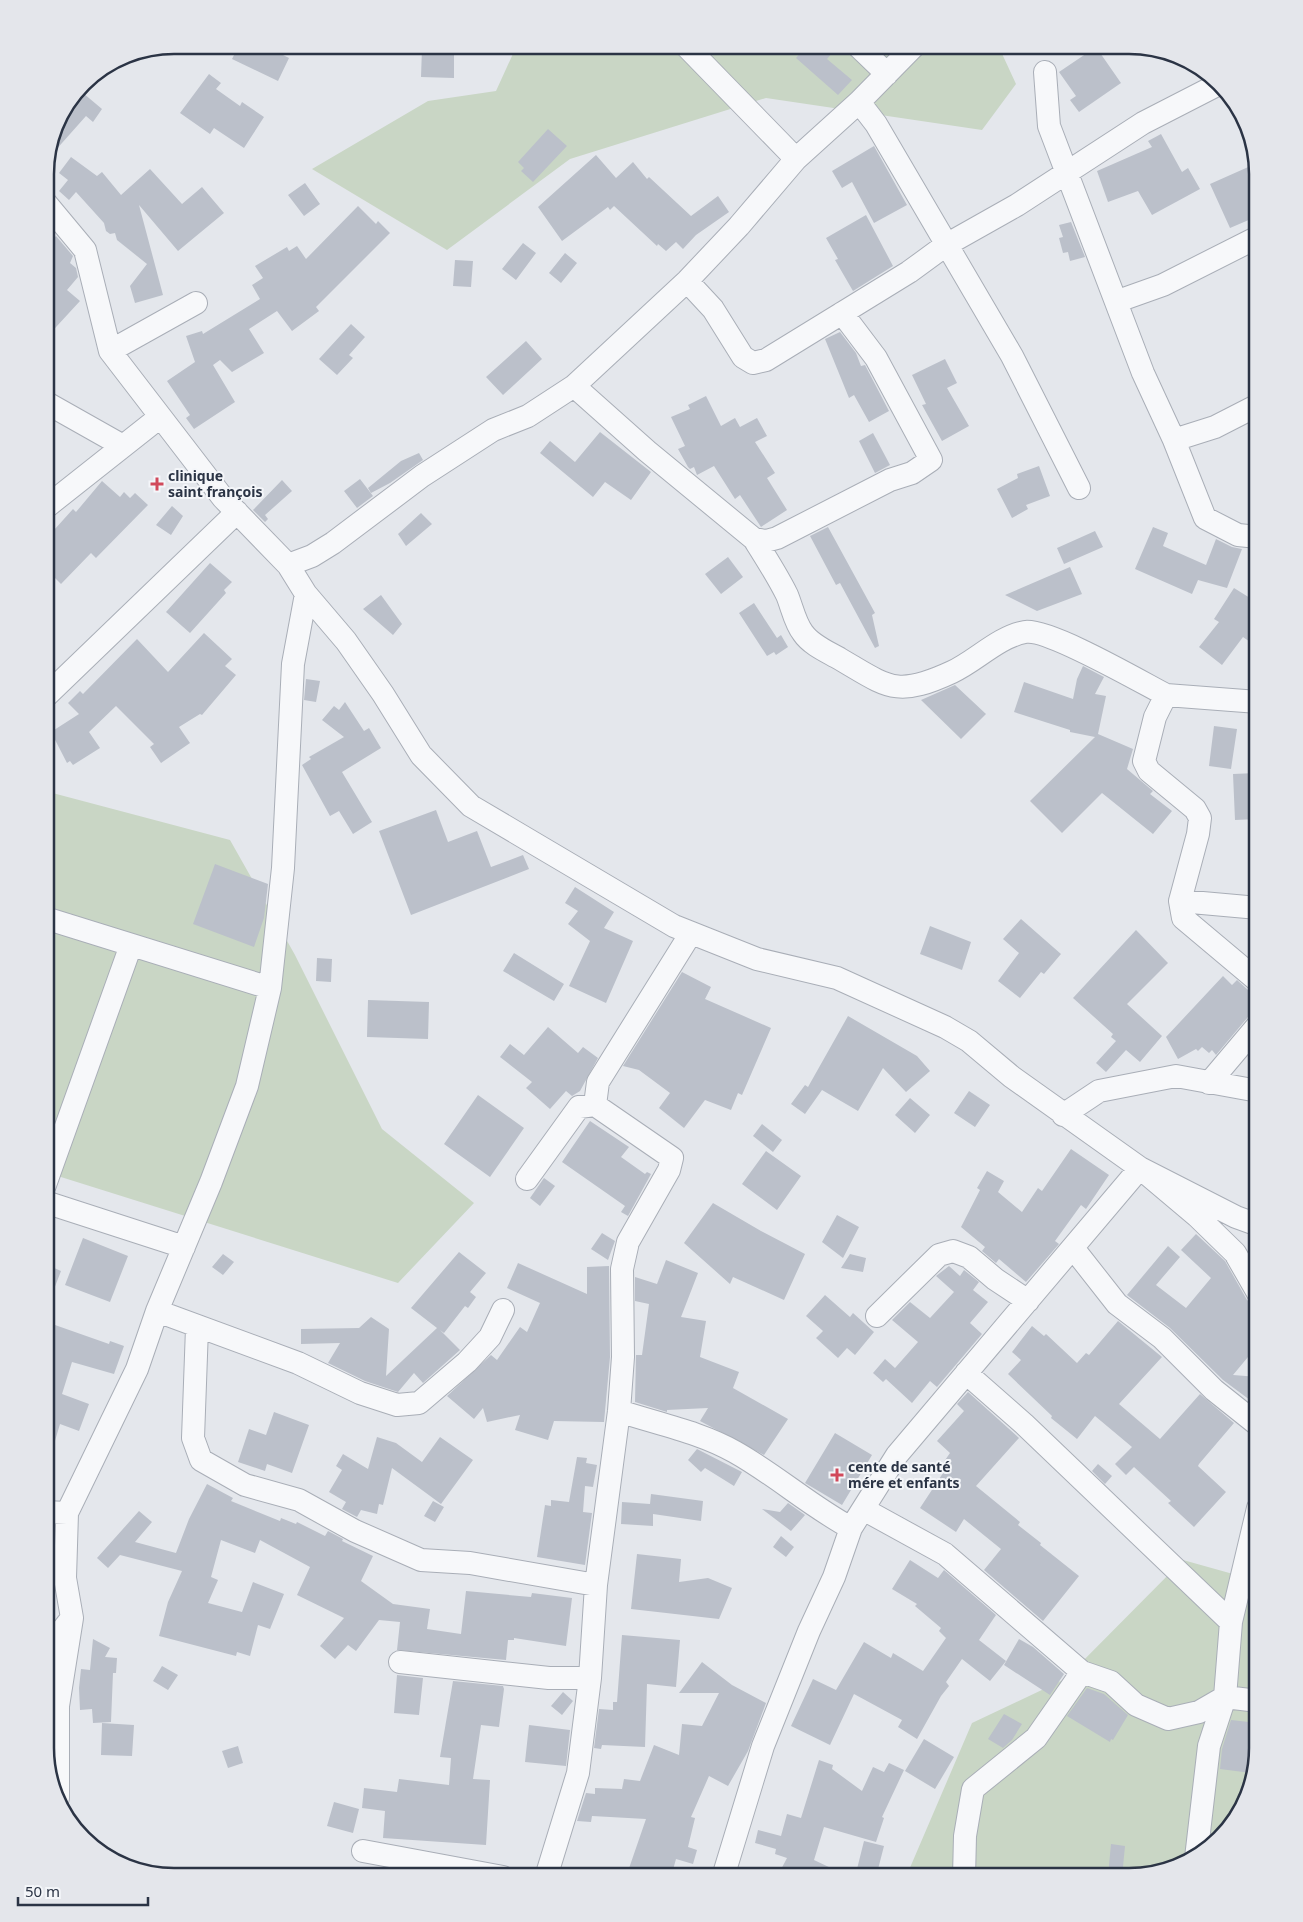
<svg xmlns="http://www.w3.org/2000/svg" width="1303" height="1922" font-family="'Noto Sans',sans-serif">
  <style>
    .green { fill: #c9d6c5 }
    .building { fill: #bbc0ca }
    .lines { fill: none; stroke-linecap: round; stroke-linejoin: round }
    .minor-casing { stroke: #a9aeb7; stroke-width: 24 }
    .minor { stroke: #f7f8fa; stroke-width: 22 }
    .poi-dot { fill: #d1495b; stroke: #f4f6f9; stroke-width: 2 }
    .labels { text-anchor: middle; stroke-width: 4; stroke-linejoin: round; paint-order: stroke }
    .poi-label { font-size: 14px; font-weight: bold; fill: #2b3445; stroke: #f4f6f9; text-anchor: start }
    .rim { fill: none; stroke: #2b3445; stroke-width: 2.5 }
  </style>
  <rect width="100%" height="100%" fill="#e4e7ec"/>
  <!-- green -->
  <path class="green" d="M517 45H998L1016 84 982 130 766 98 570 159 447 250 312 169 428 101 496 91Z
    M45 791 230 840 295 955 382 1129 474 1203 398 1283 45 1172Z
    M1183 1560 1258 1581V1749L1241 1813 1194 1860 1130 1877H906L972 1723 1065 1679Z"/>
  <!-- building -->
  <path class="building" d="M258 45H272L271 49 289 58 278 81 232 59 238 47 253 55Z
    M807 45H839L827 59 852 80 838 95 796 58Z
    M1096 47 1121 83 1079 112 1070 100 1076 96 1059 72Z
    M422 48H454V78L421 77Z
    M209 74 221 83 216 89 240 106 242 102 264 117 244 148 214 128 210 134 180 113Z
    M83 93 102 109 93 122 86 116 46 161 54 129 62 122Z
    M548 129 567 146 533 182 521 171 524 168 518 162Z
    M1161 134 1182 172 1188 168 1200 189 1152 215 1138 191 1108 202 1097 171 1152 147 1148 141Z
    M874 146 907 205 874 223 852 182 842 188 832 171Z
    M596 155 616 178 633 162 647 179 649 177 691 216 718 196 729 212 696 235 683 249 676 242 666 251 658 244 657 246 614 206 610 210 608 207 562 241 538 207Z
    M71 157 97 176 102 172 121 195 150 169 182 204 202 187 224 213 178 251 139 205 163 295 135 303 130 286 147 264 117 240 115 233 110 234 106 231 104 223 76 192 69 200 59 191 68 180 59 173Z
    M1255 164 1258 173V216L1230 228 1210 184Z
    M305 183 320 204 304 216 288 195Z
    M358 206 376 224 378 221 390 233 316 307 319 311 292 331 277 311 249 329 264 353 232 372 220 360 213 365 235 402 194 429 186 418 190 415 167 381 195 362 186 336 202 331 203 334 260 299 252 285 263 278 255 266 287 247 289 251 297 246 306 259Z
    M866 215 893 266 853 291 835 260 838 259 826 238Z
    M1071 222 1085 257 1070 261 1068 252 1063 253 1059 238 1063 237 1059 225Z
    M56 236 73 256 70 263 76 268 78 277 67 290 80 301 45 339V249Z
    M523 243 536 253 516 280 502 269Z
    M565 253 577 263 561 283 549 273Z
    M455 260 473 261 471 287 453 286Z
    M351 324 365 337 349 355 353 358 337 375 319 359Z
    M840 332 856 353 861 366 865 365 889 411 869 422 854 395 849 398 825 339Z
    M526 341 542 359 503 395 486 377Z
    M945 359 957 383 947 388 969 426 942 441 922 405 926 404 912 375Z
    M706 396 721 426 735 418 740 427 757 418 767 436 755 442 775 473 767 478 787 510 761 527 740 495 735 499 714 466 697 475 694 467 690 469 688 467 678 449 685 446 671 417 690 409 688 405Z
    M600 432 651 472 631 500 605 482 593 497 540 453 550 441 575 462Z
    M873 433 890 465 875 473 859 441Z
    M419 453 423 460 390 483 371 493 368 488 401 461Z
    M1039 466 1050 496 1026 505 1028 509 1012 518 997 489 1018 478 1017 474Z
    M360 479 373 496 357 508 344 491Z
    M282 480 292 491 265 515 268 519 265 522 253 510Z
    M102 481 120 497 124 492 130 498 135 493 148 505 96 558 91 553 61 584 45 568V540L73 509 76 512Z
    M172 506 183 516 171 535 156 525Z
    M421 513 432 524 406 546 398 534Z
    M828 527 875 613 872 615 879 646 875 648 840 583 836 585 810 536Z
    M1153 527 1168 533 1163 546 1206 565 1216 539 1232 547 1242 549 1227 588 1198 580 1192 594 1135 569Z
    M1095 531 1103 547 1064 564 1057 548Z
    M728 557 743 577 721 594 705 574Z
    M210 563 232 582 224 590 226 593 190 633 166 612Z
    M1070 567 1082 594 1037 611 1005 595Z
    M1234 588 1258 603V637L1253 644 1243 637 1222 665 1199 647 1219 622 1214 619Z
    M381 595 402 624 393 635 363 609Z
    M754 603 777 638 781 635 788 647 776 655 774 652 767 656 739 613Z
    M204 633 232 659 225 666 236 675 202 715 200 714 179 727 190 743 161 763 150 747 154 744 116 706 89 732 100 748 73 765 70 761 67 763 51 732 79 714 68 703 80 691 83 694 137 639 168 672Z
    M1083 666 1104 677 1095 694 1106 696 1098 734 1133 749 1127 769 1153 791 1150 794 1172 811 1153 834 1102 793 1062 833 1030 801 1095 737 1070 732V730L1014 712 1024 682 1073 699 1077 679Z
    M306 679 320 681 316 702 304 700Z
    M955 685 986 714 961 739 921 700Z
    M345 702 364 731 369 728 381 748 342 772 372 822 353 834 339 811 330 816 302 765 311 759 309 757 344 737 322 720 334 706 339 710Z
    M1214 726 1237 729 1231 769 1209 766Z
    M1256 773 1258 819 1235 820 1233 774Z
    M436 810 448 842 477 831 491 867 523 855 529 869 411 915 379 831Z
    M215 864 268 884 264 918 254 947 193 924Z
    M575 887 614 912 604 928 633 941 606 1003 569 986 590 941 568 924 578 911 565 903Z
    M1021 919 1061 954 1044 974 1041 972 1020 998 998 981 1019 953 1003 939Z
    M930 926 971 942 962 970 920 954Z
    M1136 930 1168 963 1127 1004 1162 1036 1140 1062 1126 1050 1106 1072 1096 1063 1116 1041 1111 1037 1113 1034 1073 998Z
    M514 953 564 984 554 1001 503 971Z
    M317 958 332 959 331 982 316 981Z
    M682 972 711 987 705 999 771 1028 742 1095 738 1093 731 1110 705 1100 684 1128 659 1108 670 1093 639 1070 623 1066Z
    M1223 976 1232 985 1237 980 1258 999V1012L1248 1017 1216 1055 1212 1050 1209 1053 1202 1047 1198 1051 1196 1049 1178 1059 1166 1037Z
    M368 1000 429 1002 428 1039 367 1037Z
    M848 1016 917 1056 930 1071 906 1092 883 1068 858 1111 822 1090 805 1114 791 1104 805 1085 808 1087Z
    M548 1027 578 1053 583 1047 598 1058 580 1091 572 1096 566 1091 550 1109 526 1088 532 1082 500 1057 510 1044 524 1055Z
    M969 1091 990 1105 975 1127 954 1113Z
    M478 1095 524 1128 490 1177 444 1144Z
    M910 1098 930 1115 915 1133 895 1115Z
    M590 1121 629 1147 621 1157 645 1174 647 1172 651 1174 628 1216 621 1212 625 1206 562 1162Z
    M762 1124 782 1140 773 1152 753 1136Z
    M1071 1149 1109 1175 1086 1209 1081 1205 1055 1241 1059 1244 1026 1282 999 1259 996 1263 982 1251 985 1247 961 1227 980 1190 977 1188 987 1171 1004 1181 998 1192 1022 1212 1038 1188 1042 1191Z
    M766 1151 801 1176 777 1210 742 1184Z
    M544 1178 555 1186 540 1206 530 1198Z
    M713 1203 761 1231 805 1254 784 1300 733 1277 730 1284 684 1243Z
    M837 1215 859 1227 843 1258 822 1242Z
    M602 1233 615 1241 608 1260 591 1249Z
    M1196 1234 1225 1261 1247 1300 1257 1306 1250 1313 1258 1320V1345L1233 1375 1258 1377V1406L1223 1380 1170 1328 1127 1295 1168 1246 1180 1257 1156 1285 1186 1308 1211 1278 1181 1250Z
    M83 1238 128 1256 110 1302 65 1285Z
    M459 1252 486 1273 470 1292 476 1297 468 1308 465 1306 444 1333 440 1330 460 1350 423 1383 414 1373 398 1392 365 1381 328 1363 340 1343 301 1344V1329L359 1328 371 1317 389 1329 386 1376 437 1328 411 1308Z
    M223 1254 234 1262 223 1275 212 1267Z
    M850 1254 866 1258 863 1272 841 1268Z
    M666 1260 698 1273 681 1317 706 1321 700 1357 739 1372 733 1388 788 1419 764 1455 700 1421 708 1408 667 1410V1412L635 1402 636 1355H642L649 1304 635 1301V1277L657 1284Z
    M518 1263 587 1294V1267L609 1266 610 1357 604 1422 554 1421 548 1440 515 1430 520 1415 487 1422 483 1408 474 1419 447 1396 491 1355 497 1360 520 1327 527 1332 540 1303 507 1288Z
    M45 1264 61 1271 46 1310H45Z
    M949 1266 960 1276 964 1270 979 1282 973 1290 988 1302 970 1323 982 1334 937 1387 930 1381 912 1403 886 1379 883 1382 873 1373 885 1359 895 1368 918 1342 892 1320 910 1302 930 1318 954 1292 936 1276Z
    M825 1295 850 1317 853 1313 874 1332 855 1355 847 1348 838 1358 816 1338 823 1331 806 1316Z
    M1118 1321 1162 1357 1119 1404 1160 1439 1200 1394 1234 1423 1199 1464 1198 1466 1226 1492 1194 1527 1168 1503 1171 1501 1134 1467 1126 1475 1115 1464 1132 1447 1095 1416 1077 1439 1051 1418 1052 1416 1008 1374 1021 1360 1012 1352 1032 1326 1044 1336 1046 1334 1077 1363 1086 1353 1089 1355Z
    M55 1325 109 1344 110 1341 124 1346 114 1374 72 1362 62 1394 89 1404 79 1431 60 1424 49 1461H45V1354Z
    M968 1392 1019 1438 976 1486 1020 1522 1018 1525 1041 1543 1040 1545 1079 1576 1043 1621 984 1570 1001 1549 964 1519 956 1532 920 1508 947 1467 943 1463 950 1453 937 1441 964 1411 957 1404Z
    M274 1412 309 1425 292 1473 267 1464 265 1471 238 1462 249 1429 266 1435Z
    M835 1433 872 1455 842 1505 805 1483Z
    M377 1437 396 1443 422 1462 440 1437 473 1460 441 1504 392 1468 383 1505 379 1504 377 1514 361 1510 357 1517 342 1509 346 1502 329 1492 342 1470 336 1466 343 1454 368 1469Z
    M697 1449 742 1472 734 1486 705 1468 701 1472 688 1460Z
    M577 1457 587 1458 586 1463 597 1465 593 1487 585 1486 583 1512 592 1513 585 1565 537 1557 545 1505 551 1506V1500L569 1502Z
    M1098 1464 1112 1476 1105 1484 1092 1471Z
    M207 1484 233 1498 231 1501 280 1521 281 1518 296 1524 297 1522 325 1536 328 1531 343 1539 342 1541 373 1556 361 1581 393 1604 430 1609 427 1629 461 1634 466 1591 531 1597 532 1593 572 1598 566 1646 514 1638V1640H508L506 1660 397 1650 400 1622 379 1620 356 1651 348 1645 335 1659 320 1646 344 1618 297 1595 310 1567 260 1540 255 1553 221 1540 211 1577 218 1580 208 1603 242 1612 253 1582 284 1594 270 1629 258 1625 250 1656 237 1652 236 1656 159 1636 168 1602 182 1571 120 1555 108 1568 97 1558 139 1511 152 1522 135 1542 176 1553 189 1519Z
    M651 1494 703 1501 701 1521 653 1514V1526L621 1524 622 1502 650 1504Z
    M433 1501 444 1507 435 1522 424 1516Z
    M788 1503 805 1515 791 1531 762 1509 780 1512Z
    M781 1536 794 1547 786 1557 773 1547Z
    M637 1554 681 1559 679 1582 708 1578 732 1588 719 1619 631 1609Z
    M910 1560 938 1578 944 1570 996 1615 979 1640 1006 1661 990 1681 962 1659 946 1682 949 1686 941 1696 917 1739 898 1727 902 1720 854 1694 830 1745 791 1726 813 1679 836 1690 864 1642 891 1658 893 1653 923 1671 946 1638 939 1631 941 1628 915 1606 917 1604 892 1589Z
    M622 1635 680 1640 676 1687 647 1684 645 1747 602 1745 601 1749 594 1748 599 1709 613 1710V1702H617Z
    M93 1639 110 1648 105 1657 117 1658 116 1673H113L111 1722 93 1723 92 1709 80 1710 79 1688 81 1669 90 1670Z
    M1019 1639 1033 1647 1064 1674 1050 1695 1004 1665Z
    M702 1662 732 1685 766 1703 748 1751 728 1786 709 1776 691 1817 695 1818 688 1847 697 1850 693 1864 676 1859 671 1877H626L646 1819 592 1816 591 1822 577 1821 586 1793 595 1794V1788L622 1789 624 1779 640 1781 654 1745 679 1755 682 1724 702 1726 719 1693H679Z
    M162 1666 178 1675 168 1690 153 1681Z
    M397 1675 423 1678 419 1715 394 1713Z
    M453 1681 503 1686 504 1689 499 1727 481 1725 473 1779 490 1780 486 1845 383 1838 385 1811 362 1808 364 1788 397 1792 399 1779 449 1785 451 1758 440 1757Z
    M1087 1688 1104 1694 1128 1715 1113 1740 1111 1739 1110 1742 1067 1716Z
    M563 1692 573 1701 562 1715 551 1706Z
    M1004 1714 1022 1724 1012 1740 1003 1748 988 1739Z
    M1231 1720 1258 1723V1749L1251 1773 1220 1769 1222 1749Z
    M102 1723 134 1725 132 1756 101 1755Z
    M529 1725 570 1730 566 1766 525 1762Z
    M924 1739 954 1757 935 1789 905 1771Z
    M238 1746 243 1763 228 1768 222 1751Z
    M819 1760 833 1765 832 1769 862 1791 873 1767 884 1772 889 1763 904 1770 882 1817 884 1818 876 1842 824 1827 814 1860 850 1877H777L787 1858 775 1854 776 1849 755 1843 758 1830 781 1836 787 1814 801 1818Z
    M334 1802 359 1809 353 1833 327 1826Z
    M864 1841 884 1846 876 1877H855Z
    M1111 1844 1125 1846 1122 1877 1108 1876Z"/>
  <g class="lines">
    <defs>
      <path id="minor" d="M685 45 796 159
        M857 45 887 74
        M1045 72 1049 126 1143 373 1174 440 1205 518 1238 535 1258 537
        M859 102 876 124 1012 356 1079 488
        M45 202 85 250 110 351 223 498 288 565 306 594 293 664 283 868 270 988 247 1086 211 1182 157 1311 137 1369 67 1513 65 1578 72 1618 58 1706V1798
        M687 281 713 309 743 357 753 363 766 360 909 272 946 245 1017 205 1143 123 1217 85
        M1118 301 1163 285 1258 237
        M110 351 196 303
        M574 386 647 451 754 539 766 541 777 538 890 480 912 473 931 460 876 358 842 313
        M45 402 123 446
        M1174 440 1215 427 1258 405
        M45 508 160 417
        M754 539C766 558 777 575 787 595 792 607 795 623 803 633 811 645 828 652 840 659 888 687 896 698 952 672 976 661 998 637 1025 632 1048 628 1141 682 1166 695L1155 717 1144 761 1149 771 1195 809 1200 818 1198 834 1180 901 1183 918 1258 981
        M288 565 312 556 333 543 422 476 493 430 528 416 574 386 687 281 739 226 796 159 859 102 915 45
        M306 594 346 641 383 694 421 755 471 806 674 926 757 959 837 978 945 1027 969 1041 1012 1077 1140 1168 1197 1216 1235 1253 1258 1293
        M1166 695 1258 702
        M45 697 237 512
        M1180 901 1258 908
        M45 918 270 988
        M1209 1083 1258 1025
        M595 1105 598 1082 691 933
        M1063 1115 1099 1091 1176 1076 1258 1091
        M527 1179 579 1107 595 1105 672 1158 669 1170 628 1242 622 1269 623 1357 619 1411 596 1585 590 1678 578 1773 546 1877
        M45 1185 131 945
        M45 1202 184 1247
        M1073 1248 1117 1304 1162 1338 1214 1390 1258 1425
        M157 1311 298 1363 360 1393 397 1405 419 1403 467 1362 490 1337 503 1310
        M877 1316 939 1255 953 1251 969 1257 995 1279 1028 1301
        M197 1328 193 1438 201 1460 245 1485 299 1500 355 1531 421 1560 470 1563 596 1585
        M966 1373 1024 1424 1231 1622
        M619 1411C658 1424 700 1432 735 1452 776 1475 810 1506 851 1528
        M863 1509 945 1554 1082 1672 1111 1682 1136 1705 1168 1719 1199 1712 1225 1697 1258 1701
        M45 1512 67 1513
        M45 1652 71 1619
        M400 1662 549 1678H590
        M363 1851 503 1877
        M1196 1858 1209 1746 1225 1697 1231 1622 1258 1508
        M723 1877 763 1746 809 1631 834 1577 851 1528 897 1455 1140 1168 1236 1217 1258 1225
        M964 1877 965 1836 973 1789 1036 1738 1082 1672"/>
    </defs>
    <!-- minor casing -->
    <use href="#minor" class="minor-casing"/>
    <!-- minor -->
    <use href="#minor" class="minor"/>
  </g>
  <!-- markers -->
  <g class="poi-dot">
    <path d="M154.5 476.5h5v5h5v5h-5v5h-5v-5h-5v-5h5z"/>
    <path d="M834.5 1467.5h5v5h5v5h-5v5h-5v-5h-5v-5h5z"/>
  </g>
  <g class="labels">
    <!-- poi labels -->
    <g class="poi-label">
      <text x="168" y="481">clinique<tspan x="168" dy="16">saint françois</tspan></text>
      <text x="848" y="1472">cente de santé<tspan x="848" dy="16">mére et enfants</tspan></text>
    </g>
  </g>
  <!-- crop -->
  <path d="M0 0H1303V1922H0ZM174 54H1129A120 120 0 0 1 1249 174V1748A120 120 0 0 1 1129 1868H174A120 120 0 0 1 54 1748V174A120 120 0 0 1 174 54Z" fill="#e4e6eb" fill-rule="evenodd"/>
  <path class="rim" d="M174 54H1129A120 120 0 0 1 1249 174V1748A120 120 0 0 1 1129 1868H174A120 120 0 0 1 54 1748V174A120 120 0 0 1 174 54Z"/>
  <!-- scale -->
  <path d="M18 1897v8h130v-8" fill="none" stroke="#2b3445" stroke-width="2.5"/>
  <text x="25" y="1897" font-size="15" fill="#2b3445" stroke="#f4f6f9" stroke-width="4" paint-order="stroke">50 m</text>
</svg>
